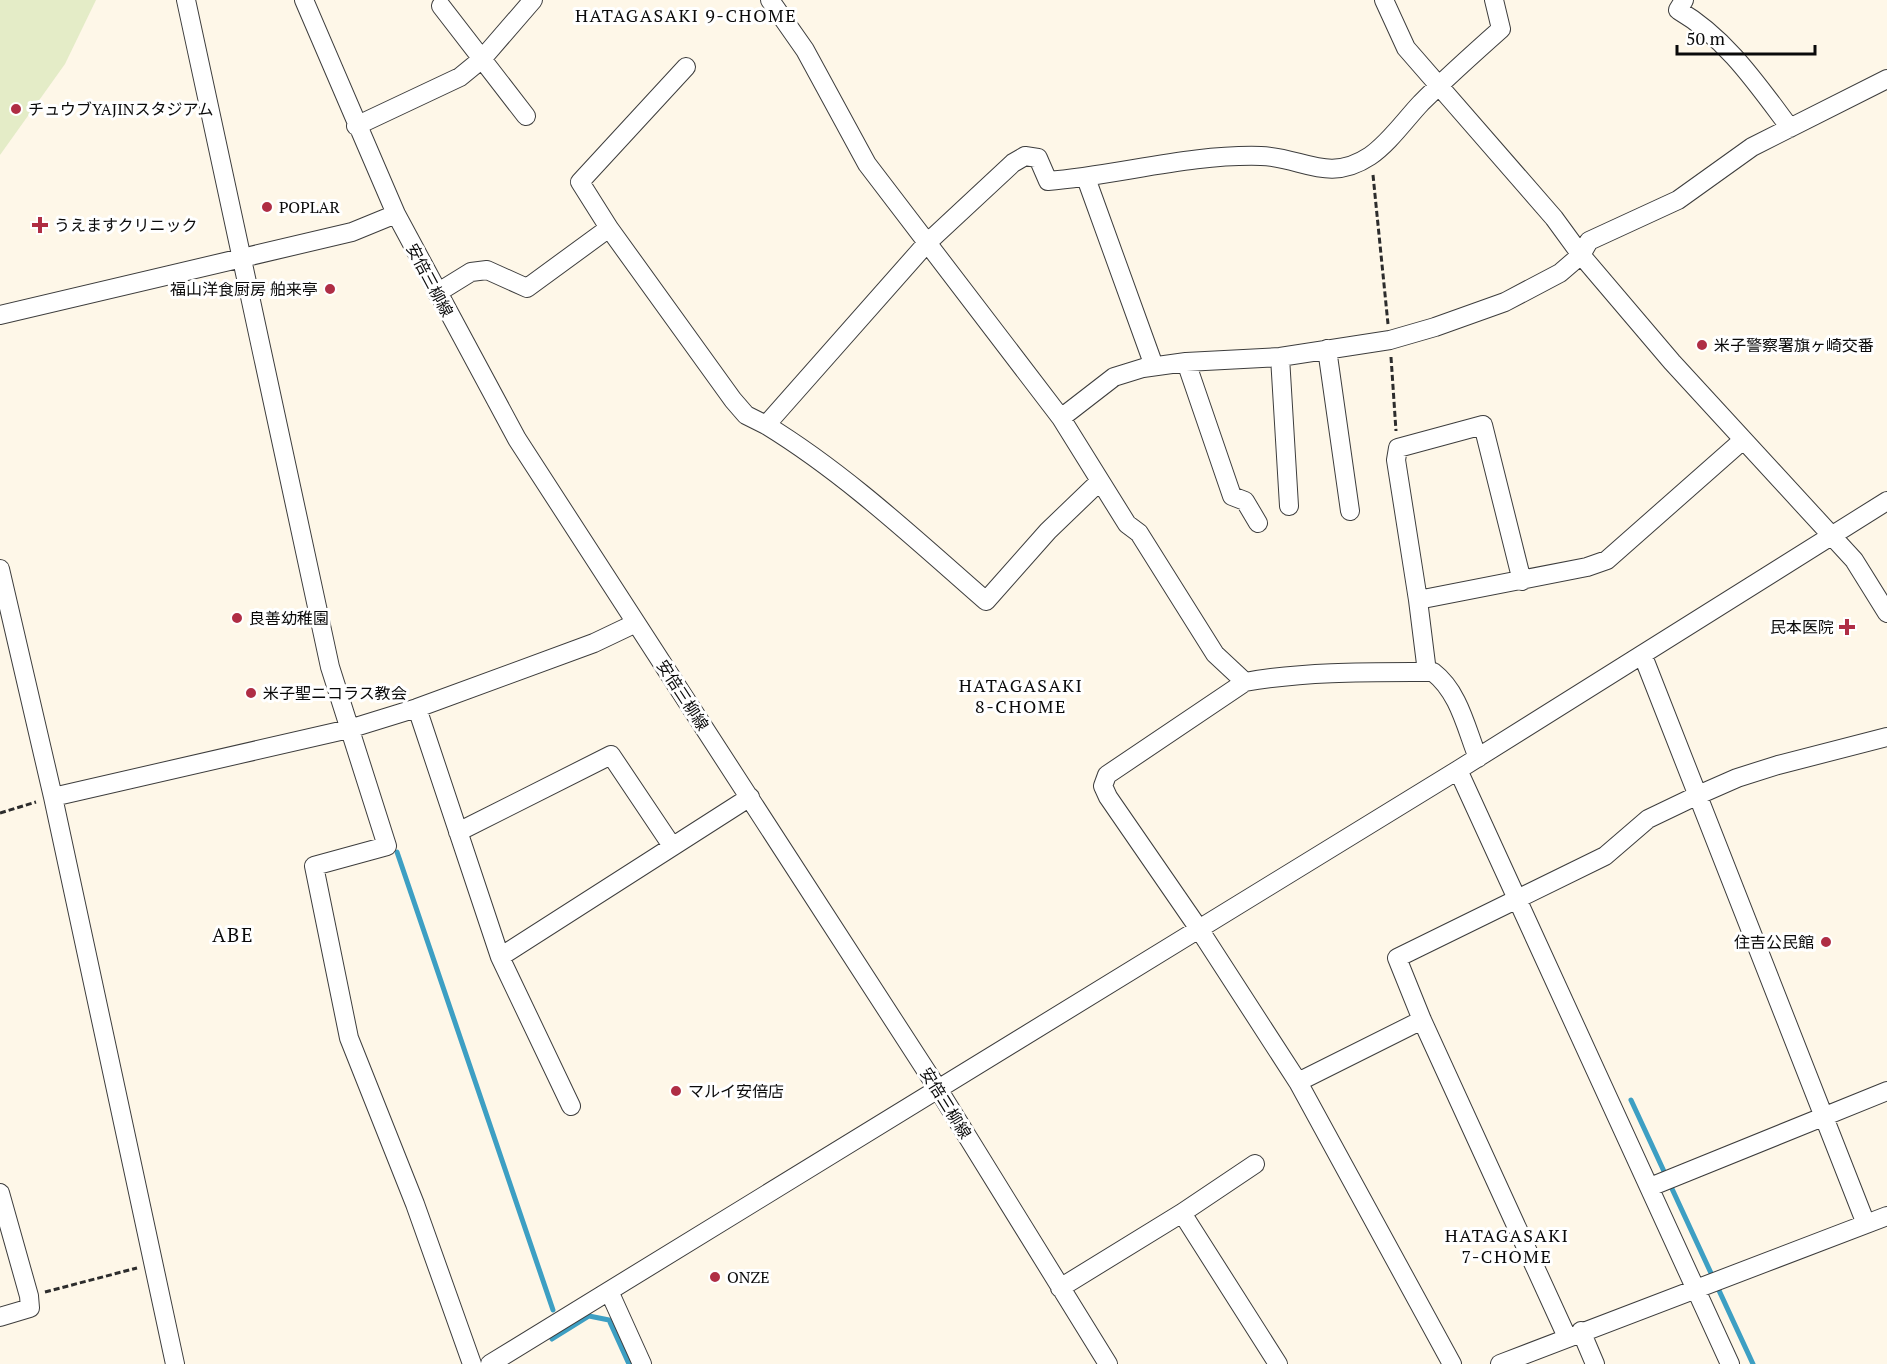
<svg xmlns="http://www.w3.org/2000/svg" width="1887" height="1364" font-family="'PT Serif','Noto Sans JP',serif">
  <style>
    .pitch { fill: #e4ecc7 }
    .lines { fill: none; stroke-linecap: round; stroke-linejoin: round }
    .stream { stroke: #3d9fc3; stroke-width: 5 }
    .minor-casing { stroke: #3d3d3d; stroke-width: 20 }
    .path { stroke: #2c2c2c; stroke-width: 3; stroke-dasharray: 6 3; stroke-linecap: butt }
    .minor { stroke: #fff; stroke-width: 18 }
    .poi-dot { fill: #af2d44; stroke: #fff; stroke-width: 2 }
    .labels { text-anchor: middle; stroke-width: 6; stroke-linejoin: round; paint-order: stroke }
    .poi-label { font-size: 16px; fill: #0a0a0a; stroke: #fff; text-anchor: start }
    .street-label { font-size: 16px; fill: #0a0a0a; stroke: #fff }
    .neighbourhood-label { font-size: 18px; letter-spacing: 1.5px; fill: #0a0a0a; stroke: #fff }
    .quarter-label { font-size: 20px; letter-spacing: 1.5px; fill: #0a0a0a; stroke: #fff }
  </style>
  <rect width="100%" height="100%" fill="#fef7e8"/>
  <!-- pitch -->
  <path class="pitch" d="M0 0H96L65 64 0 155Z"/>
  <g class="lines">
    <!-- stream -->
    <path class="stream" d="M397 852 553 1310
      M1631 1100 1753 1364
      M552 1339 589 1316 609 1320 629 1364"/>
    <defs>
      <path id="minor" d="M186 0 330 667 387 846 314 866 349 1038 415 1204 472 1364
        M304 0 396 214 517 439 938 1089 1108 1364
        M770 0 805 50 867 164 1061 418
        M1384 0 1406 48 1554 218 1581 255 1672 362 1854 560 1887 613
        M1684 0 1678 10C1726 38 1757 84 1790 128
        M441 6 526 116
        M356 126 460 77 482 59 533 0
        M1086 178 1154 366
        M609 228 580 182 686 67
        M437 293 471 272 487 270 527 288 609 228 733 400 746 415 766 425 926 244 1013 163 1025 156 1038 158 1048 181C1120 175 1189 154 1261 156 1302 157 1328 184 1370 156 1389 143 1405 120 1421 103 1447 77 1474 53 1501 29L1494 0
        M0 315 352 232 396 214
        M1327 349 1350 511
        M1280 357 1289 506
        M1186 362 1232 496 1245 501 1258 523
        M766 425C846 474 915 539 986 601L1048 531 1100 481
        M0 569 53 797 175 1364
        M1418 600 1396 460 1398 448 1483 425 1522 581
        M1643 656 1866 1224
        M1427 672 1418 600 1587 567 1607 560 1743 440
        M1245 682 1107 775 1103 786 1108 797 1199 929 1298 1082
        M417 708 594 643 636 623
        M1478 758C1466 728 1459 692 1433 672 1371 672 1306 671 1245 682L1215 654 1139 533 1127 524 1061 418 1114 377 1143 368 1186 362 1280 357 1390 340 1435 327 1505 302 1560 273 1581 255 1589 241 1678 200 1752 147 1887 79
        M1458 770 1730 1364
        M53 797 349 729 417 708 500 957 571 1106
        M458 832 611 755 672 846
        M500 957 750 797
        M1422 1020 1298 1082 1452 1364
        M1650 1187 1887 1091
        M0 1193 29 1296 30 1308 0 1317
        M1182 1213 1255 1164
        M1060 1288 1182 1213 1278 1364
        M609 1291 642 1364
        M1581 1331 1595 1364
        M1567 1337 1422 1020 1397 958 1605 856 1648 819 1696 796 1737 778 1778 765 1887 737
        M490 1364 1458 770 1887 501
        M1500 1364 1887 1216"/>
    </defs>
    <!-- minor casing -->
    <use href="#minor" class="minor-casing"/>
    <!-- path -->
    <path class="path" d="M1373 175 1388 324
      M1391 357 1396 431
      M0 813 36 802
      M45 1292 137 1268"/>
    <!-- minor -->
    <use href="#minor" class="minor"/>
  </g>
  <!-- markers -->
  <g class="poi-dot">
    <circle cx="16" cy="109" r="6"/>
    <circle cx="267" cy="207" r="6"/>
    <path d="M37 216h6v6h6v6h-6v6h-6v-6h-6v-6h6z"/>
    <circle cx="330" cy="289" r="6"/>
    <circle cx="1702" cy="345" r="6"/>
    <circle cx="237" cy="618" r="6"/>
    <path d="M1844 618h6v6h6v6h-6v6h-6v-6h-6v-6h6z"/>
    <circle cx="251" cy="693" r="6"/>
    <circle cx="1826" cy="942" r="6"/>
    <circle cx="676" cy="1091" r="6"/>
    <circle cx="715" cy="1277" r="6"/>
  </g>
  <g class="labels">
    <!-- poi labels -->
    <g class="poi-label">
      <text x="28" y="115">チュウブYAJINスタジアム</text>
      <text x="279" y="213">POPLAR</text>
      <text x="54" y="231">うえますクリニック</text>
      <text x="318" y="295" text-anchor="end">福山洋食厨房 舶来亭</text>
      <text x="1714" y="351">米子警察署旗ヶ崎交番</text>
      <text x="249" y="624">良善幼稚園</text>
      <text x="1834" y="633" text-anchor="end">民本医院</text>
      <text x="263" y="699">米子聖ニコラス教会</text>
      <text x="1814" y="948" text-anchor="end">住吉公民館</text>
      <text x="688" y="1097">マルイ安倍店</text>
      <text x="727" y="1283">ONZE</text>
    </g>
    <!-- street labels -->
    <g class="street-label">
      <text transform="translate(430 280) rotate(62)" y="6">安倍三柳線</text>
      <text transform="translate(683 695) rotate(57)" y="6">安倍三柳線</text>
      <text transform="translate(946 1103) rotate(58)" y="6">安倍三柳線</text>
    </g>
    <!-- neighbourhood labels -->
    <g class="neighbourhood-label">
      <text x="686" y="22">HATAGASAKI 9-CHOME</text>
      <text x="1021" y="692">HATAGASAKI<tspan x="1021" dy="21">8-CHOME</tspan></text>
      <text x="1507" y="1242">HATAGASAKI<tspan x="1507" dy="21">7-CHOME</tspan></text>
    </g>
    <!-- quarter labels -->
    <g class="quarter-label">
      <text x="233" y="942">ABE</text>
    </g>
  </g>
  <!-- scale -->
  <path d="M1677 45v9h138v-9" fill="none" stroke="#0a0a0a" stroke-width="3"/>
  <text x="1686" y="45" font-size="18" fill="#0a0a0a" stroke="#ffffff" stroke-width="4.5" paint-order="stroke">50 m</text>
</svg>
